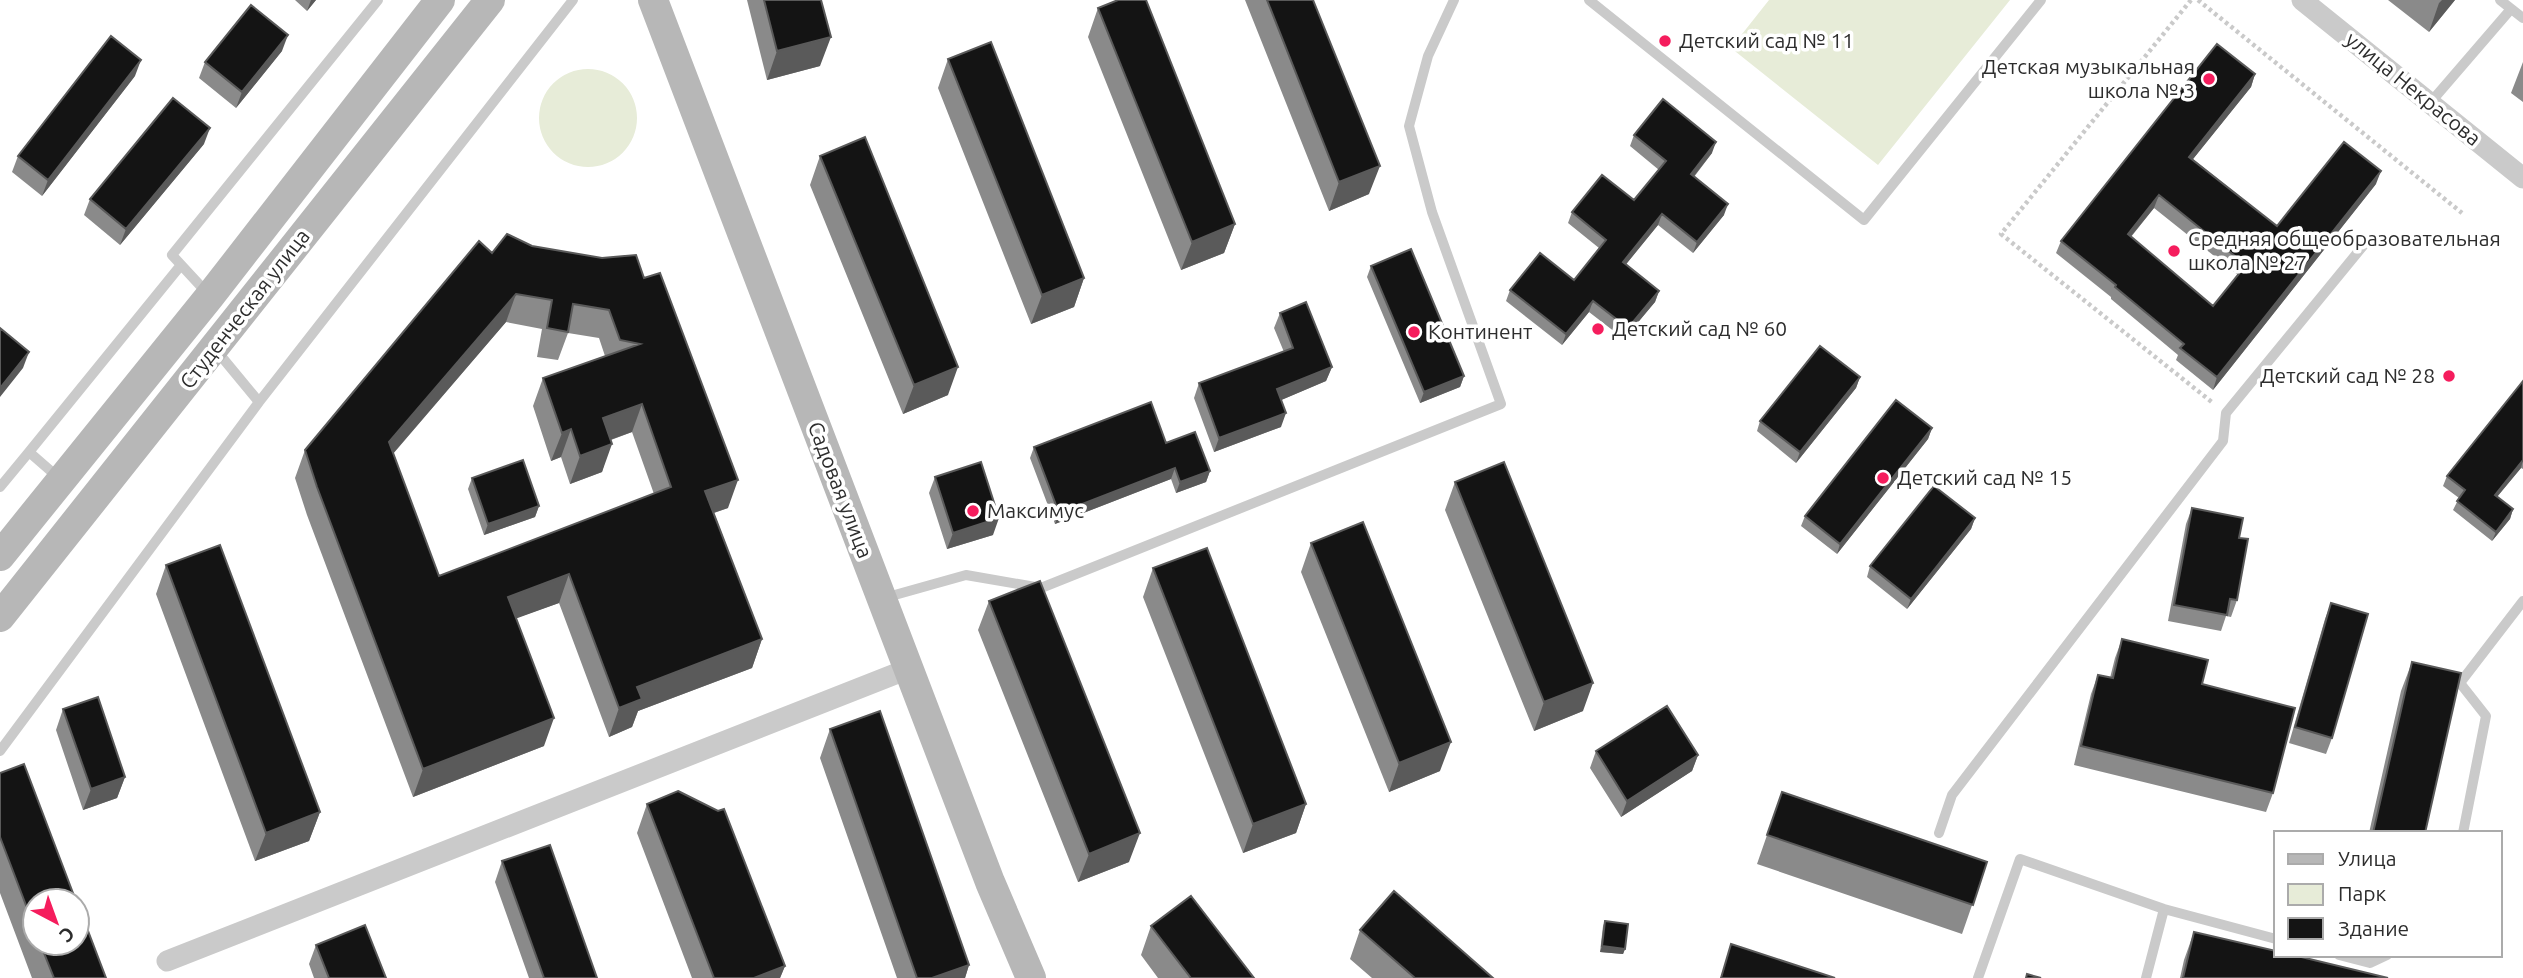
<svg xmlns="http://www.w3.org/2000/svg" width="2523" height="978" font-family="Ubuntu,sans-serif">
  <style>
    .green { fill: #e7ecd8 }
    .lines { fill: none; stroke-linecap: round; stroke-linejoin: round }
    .path { stroke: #cacaca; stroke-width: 4.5; stroke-dasharray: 3.5 3.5; stroke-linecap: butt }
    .service { stroke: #cacaca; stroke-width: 10 }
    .minor { stroke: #cacaca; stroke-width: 21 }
    .secondary { stroke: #b7b7b7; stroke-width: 30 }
    .wall { fill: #8a8a8a; fill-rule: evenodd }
    .shaded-wall { fill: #5a5a5a }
    .building { fill: #141414; stroke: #5a5a5a; stroke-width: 2; fill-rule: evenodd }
    .poi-dot { fill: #f51d5d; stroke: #fff; stroke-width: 2.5 }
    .labels { text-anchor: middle; stroke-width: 7; stroke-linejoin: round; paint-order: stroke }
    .poi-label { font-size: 21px; fill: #2d2d2d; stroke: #fff; text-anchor: start }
    .street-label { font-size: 21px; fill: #2d2d2d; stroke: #fff }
  </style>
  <rect width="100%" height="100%" fill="#fff"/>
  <!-- green -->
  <path class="green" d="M1769 0H2010L1878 165 1731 48Z
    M539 118a49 49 0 1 1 98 0a49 49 0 1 1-98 0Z"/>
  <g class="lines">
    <!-- path -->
    <path class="path" d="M2191 0 2001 234 2213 403
      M2198 0 2462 213"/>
    <!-- service -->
    <path class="service" d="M1589 0 1864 220 2041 0
      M2500 0 2523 18
      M2430 103 2511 9
      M208 294 172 255 378 0
      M259 402 573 0
      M60 479 29 452 181 265
      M0 487 29 452
      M884 598 966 575 1041 588 1501 404 1432 212 1409 126 1428 56 1454 0
      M0 751 259 402 216 350
      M1939 833 1952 795 2223 441 2226 413 2367 241
      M2463 833 2486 716 2460 683 2523 601
      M2339 955 2370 963 2387 955
      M1978 978 2020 859 2164 909 2276 939
      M2146 978 2164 909"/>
    <!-- minor -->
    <path class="minor" d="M2302 0 2523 178
      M167 961 908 669"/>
    <!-- secondary -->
    <path class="secondary" d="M653 0 990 882 1031 978
      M0 556 210 296 440 0
      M0 617 490 0"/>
  </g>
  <!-- wall -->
  <path class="wall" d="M295 0H316L307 11Z
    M747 0H821L820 66 767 80Z
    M1245 0H1313L1369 194 1329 211Z
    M2388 0H2455L2429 32Z
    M1098 8 1235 224 1224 253 1181 270 1088 37Z
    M282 51 236 108 199 78 205 62Z
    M948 59 1084 278 1074 307 1031 324 938 88Z
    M2523 62V102L2511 93Z
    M2255 74 2251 87 2193 159 2277 226 2376 184 2213 390 2176 360 2178 355 2111 299V297L2056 253 2061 241ZM2154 208 2238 275 2213 306 2131 237Z
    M135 76 42 196 12 172 18 156Z
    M1634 135 1712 153 1694 177 1724 215 1693 253 1658 225 1626 264 1659 291 1655 302 1624 339 1589 312 1562 345 1506 301 1510 290 1574 280 1599 248 1568 223 1572 212 1634 200 1659 170 1630 146Z
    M204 144 120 245 84 215 90 199Z
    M820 156 948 395 903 414 810 185Z
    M532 246 644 278 728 508 714 513 762 639 752 668 638 711 632 727 609 737 559 603 516 618 544 746 413 797 307 515 295 478 305 450 492 253ZM506 322 542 329 537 357 558 360 568 333 599 338 605 356 543 378 533 406 551 461 561 457 570 484 602 472 611 440 632 432 654 494 439 576 393 454Z
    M1371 266 1464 376 1460 387 1420 403 1367 277Z
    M1280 313 1332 367 1326 381 1281 400V427L1214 452 1194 398 1199 383 1284 352 1274 328Z
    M1860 377 1856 388 1796 463 1757 431 1760 421Z
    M2523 381V469L2521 468 2497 497 2513 509 2510 519 2492 541 2453 510 2459 498 2443 486 2447 476Z
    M1932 428 1928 439 1837 554 1801 526 1805 516Z
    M1166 443 1210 471 1206 482 1176 493 1171 479 1055 524 1030 458 1034 447Z
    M935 477 993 535 947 549 929 493Z
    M472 478 539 506 535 517 484 535 468 489Z
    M1455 482 1583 711 1534 731 1445 510Z
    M2192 508 2239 538 2237 600 2231 617 2226 616 2221 631 2168 621 2186 524Z
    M1975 518 1971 529 1907 609 1867 577 1870 566Z
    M1311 543 1440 771 1389 792 1301 572Z
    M166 565 320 812 309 841 255 861 156 594Z
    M1153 568 1306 804 1296 833 1243 853 1143 597Z
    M989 601 1129 862 1078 882 978 630Z
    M2331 603 2332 738 2326 754 2289 743 2325 619Z
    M2122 639 2202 684 2273 793 2266 812 2074 765 2091 694 2098 675 2110 678 2115 658Z
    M2412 662 2425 833H2369L2401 691Z
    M63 709 125 777 117 798 83 810 56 730Z
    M830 729 969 965 965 978H897L820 758Z
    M1596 751 1698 755 1692 771 1621 817 1590 768Z
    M0 773 35 901V943H77L106 978H32L0 893Z
    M1782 792 1987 862 1962 934 1757 864Z
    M647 804 785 966 780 978H692L637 833Z
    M502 861 597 978H529L495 882Z
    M1605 921 1625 949 1623 954 1600 952 1603 926Z
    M1151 926 1254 978H1158L1141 955Z
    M1360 930 1493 978H1372L1350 959Z
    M2194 932 2388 978H2180L2184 960Z
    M316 945 386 978H314L309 964Z"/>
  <!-- shaded-wall -->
  <path class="shaded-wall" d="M311 0H316L307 11Z
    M2442 0H2455L2429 32 2439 3Z
    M288 35 282 51 236 108 242 92Z
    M831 37 820 66 767 80 777 51Z
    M141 60 135 76 42 196 48 180Z
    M2255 74 2251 87 2185 169 2189 157Z
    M210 128 204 144 120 245 126 229Z
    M1716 142 1712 153 1687 185 1691 174Z
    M1380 166 1369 194 1329 211 1339 182Z
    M2381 171 2376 184 2213 390 2217 377Z
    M2159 195 2154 208 2123 246 2128 234Z
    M1728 204 1724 215 1693 253 1697 242Z
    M1662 214 1658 225 1619 273 1623 262Z
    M1235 224 1224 253 1181 270 1192 242Z
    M1084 278 1074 307 1031 324 1042 295Z
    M1659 291 1655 302 1624 339 1628 328Z
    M516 294 506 322 378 471 389 442Z
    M1593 301 1589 312 1562 345 1566 334Z
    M29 352 23 368 0 397V388Z
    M958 367 948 395 903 414 914 385Z
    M1332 367 1326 381 1272 404 1277 389Z
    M1464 376 1460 387 1420 403 1424 392Z
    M1860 377 1856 388 1796 463 1800 452Z
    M642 404 632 432 593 446 603 418Z
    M1286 413 1281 427 1214 452 1219 438Z
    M1932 428 1928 439 1837 554 1840 544Z
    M571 429 561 457 551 461 562 433Z
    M612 444 602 472 570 484 580 456Z
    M2523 460 2521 468 2491 504 2495 495Z
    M1175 468 1171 479 1055 524 1059 513Z
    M1210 471 1206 482 1176 493 1180 482Z
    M738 480 728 508 695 519 705 491Z
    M539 506 535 517 484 535 488 524Z
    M2513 509 2510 519 2492 541 2496 532Z
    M999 518 993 535 947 549 953 533Z
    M1975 518 1971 529 1907 609 1911 599Z
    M569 574 559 603 498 625 508 597Z
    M762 639 752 668 638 711 632 727 609 737 619 708 637 687Z
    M1593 683 1583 711 1534 731 1544 702Z
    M554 718 544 746 413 797 423 769Z
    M1451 742 1440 771 1389 792 1399 763Z
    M1698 755 1692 771 1621 817 1627 801Z
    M125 777 117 798 83 810 91 789Z
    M1306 804 1296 833 1243 853 1253 824Z
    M320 812 309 841 255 861 266 833Z
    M1140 833 1129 862 1078 882 1089 854Z
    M1602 946 1625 949 1623 954 1600 952Z
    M969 965 965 978H932Z
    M785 966 780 978H754Z"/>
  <!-- building -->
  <path class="building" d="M764 0H821L831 37 777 51Z
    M1118 0H1146L1235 224 1192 242 1098 8Z
    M1267 0H1313L1380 166 1339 182Z
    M251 5 288 35 242 92 205 62Z
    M111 36 141 60 48 180 18 156Z
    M991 42 1084 278 1042 295 948 59Z
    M2217 44 2255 74 2189 157 2277 226 2344 142 2381 171 2217 377 2180 348 2184 344 2115 287 2116 285 2061 241ZM2159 195 2246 265 2213 306 2128 234Z
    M173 98 210 128 126 229 90 199Z
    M1663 99 1716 142 1691 174 1728 204 1697 242 1662 214 1623 262 1659 291 1628 328 1593 301 1566 334 1510 290 1540 253 1574 280 1606 240 1572 212 1602 175 1634 200 1666 161 1634 135Z
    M865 137 958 367 914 385 820 156Z
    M507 234 532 246 602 258 636 255 644 278 660 273 738 480 705 491 762 639 637 687 642 699 619 708 569 574 508 597 554 718 423 769 317 487 305 450 479 241 492 253ZM516 294 552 300 547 328 568 332 573 304 609 310 620 340 640 344 543 378 562 433 571 429 580 456 612 444 603 418 642 404 671 487 439 576 389 442Z
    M1411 249 1464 376 1424 392 1371 266Z
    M1306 302 1332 367 1277 389 1286 413 1219 438 1199 383 1293 348 1280 313Z
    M0 328 29 352 0 388Z
    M1820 346 1860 377 1800 452 1760 421Z
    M2523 381V460L2495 495 2513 509 2496 532 2457 501 2465 490 2447 476Z
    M1896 400 1932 428 1840 544 1805 516Z
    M1151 402 1166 443 1195 432 1210 471 1180 482 1175 468 1059 513 1034 447Z
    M523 460 539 506 488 524 472 478Z
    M981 462 999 518 953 533 935 477Z
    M1504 462 1593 683 1544 702 1455 482Z
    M1934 486 1975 518 1911 599 1870 566Z
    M2192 508 2243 518 2239 538 2248 539 2237 600 2230 599 2227 615 2174 605Z
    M1363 522 1451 742 1399 763 1311 543Z
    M220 545 320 812 266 833 166 565Z
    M1207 548 1306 804 1253 824 1153 568Z
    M1040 581 1140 833 1089 854 989 601Z
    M2331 603 2368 614 2332 738 2295 727Z
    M2122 639 2208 660 2202 684 2295 708 2273 793 2081 746 2098 675 2113 678Z
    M2412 662 2461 673 2425 833H2373Z
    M98 697 125 777 91 789 63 709Z
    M1667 706 1698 755 1627 801 1596 751Z
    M880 711 969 965 932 978H917L830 729Z
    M24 764 76 901H35V929L0 837V773Z
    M678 791 718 811 724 809 785 966 754 978H714L647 804Z
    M1782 792 1987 862 1973 905 1767 835Z
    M550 845 597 978H544L502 861Z
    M1394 891 1493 978H1415L1360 930Z
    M1191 896 1254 978H1191L1151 926Z
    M77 902 106 978H54L40 943H77Z
    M1605 921 1628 924 1625 949 1602 946Z
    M365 925 386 978H329L316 945Z
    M2194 932 2276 951V955H2293L2388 978H2183Z
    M1731 944 1835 978H1721Z
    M2027 974 2041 978H2026Z"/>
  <!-- markers -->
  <g class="poi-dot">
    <circle cx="1665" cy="41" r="7"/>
    <circle cx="2209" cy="79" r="7"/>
    <circle cx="2174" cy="251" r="7"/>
    <circle cx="1598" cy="329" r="7"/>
    <circle cx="1414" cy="332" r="7"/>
    <circle cx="2449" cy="376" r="7"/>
    <circle cx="1883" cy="478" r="7"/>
    <circle cx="973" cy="511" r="7"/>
  </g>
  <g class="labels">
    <!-- poi labels -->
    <g class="poi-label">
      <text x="1679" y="48">Детский сад № 11</text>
      <text x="2195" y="74" text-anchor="end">Детская музыкальная<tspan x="2195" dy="24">школа № 3</tspan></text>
      <text x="2188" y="246">Средняя общеобразовательная<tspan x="2188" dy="24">школа № 27</tspan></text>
      <text x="1612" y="336">Детский сад № 60</text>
      <text x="1428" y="339">Континент</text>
      <text x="2435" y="383" text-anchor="end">Детский сад № 28</text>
      <text x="1897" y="485">Детский сад № 15</text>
      <text x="987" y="518">Максимус</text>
    </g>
    <!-- street labels -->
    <g class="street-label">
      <text transform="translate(2413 89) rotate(39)" y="7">улица Некрасова</text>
      <text transform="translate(245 309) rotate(-52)" y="7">Студенческая улица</text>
      <text transform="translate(840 490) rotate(69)" y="7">Садовая улица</text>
    </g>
  </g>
  <!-- legend -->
  <rect x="2274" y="831" width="228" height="126" fill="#ffffff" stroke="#ababab" stroke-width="2"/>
  <rect x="2288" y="854" width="35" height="10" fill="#b7b7b7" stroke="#ababab" stroke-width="2"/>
  <text x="2338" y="866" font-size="21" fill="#2d2d2d">Улица</text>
  <rect x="2288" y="884" width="35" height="21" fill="#e7ecd8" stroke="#ababab" stroke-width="2"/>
  <text x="2338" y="901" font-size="21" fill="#2d2d2d">Парк</text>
  <rect x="2288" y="918" width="35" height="21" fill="#141414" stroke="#ababab" stroke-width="2"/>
  <text x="2338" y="936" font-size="21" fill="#2d2d2d">Здание</text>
  <!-- north arrow -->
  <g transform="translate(56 922) rotate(139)"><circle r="33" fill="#ffffff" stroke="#ababab" stroke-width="2"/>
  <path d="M0-5L12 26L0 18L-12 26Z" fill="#f51d5d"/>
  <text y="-10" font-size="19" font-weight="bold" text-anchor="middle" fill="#2d2d2d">С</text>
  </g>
</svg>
